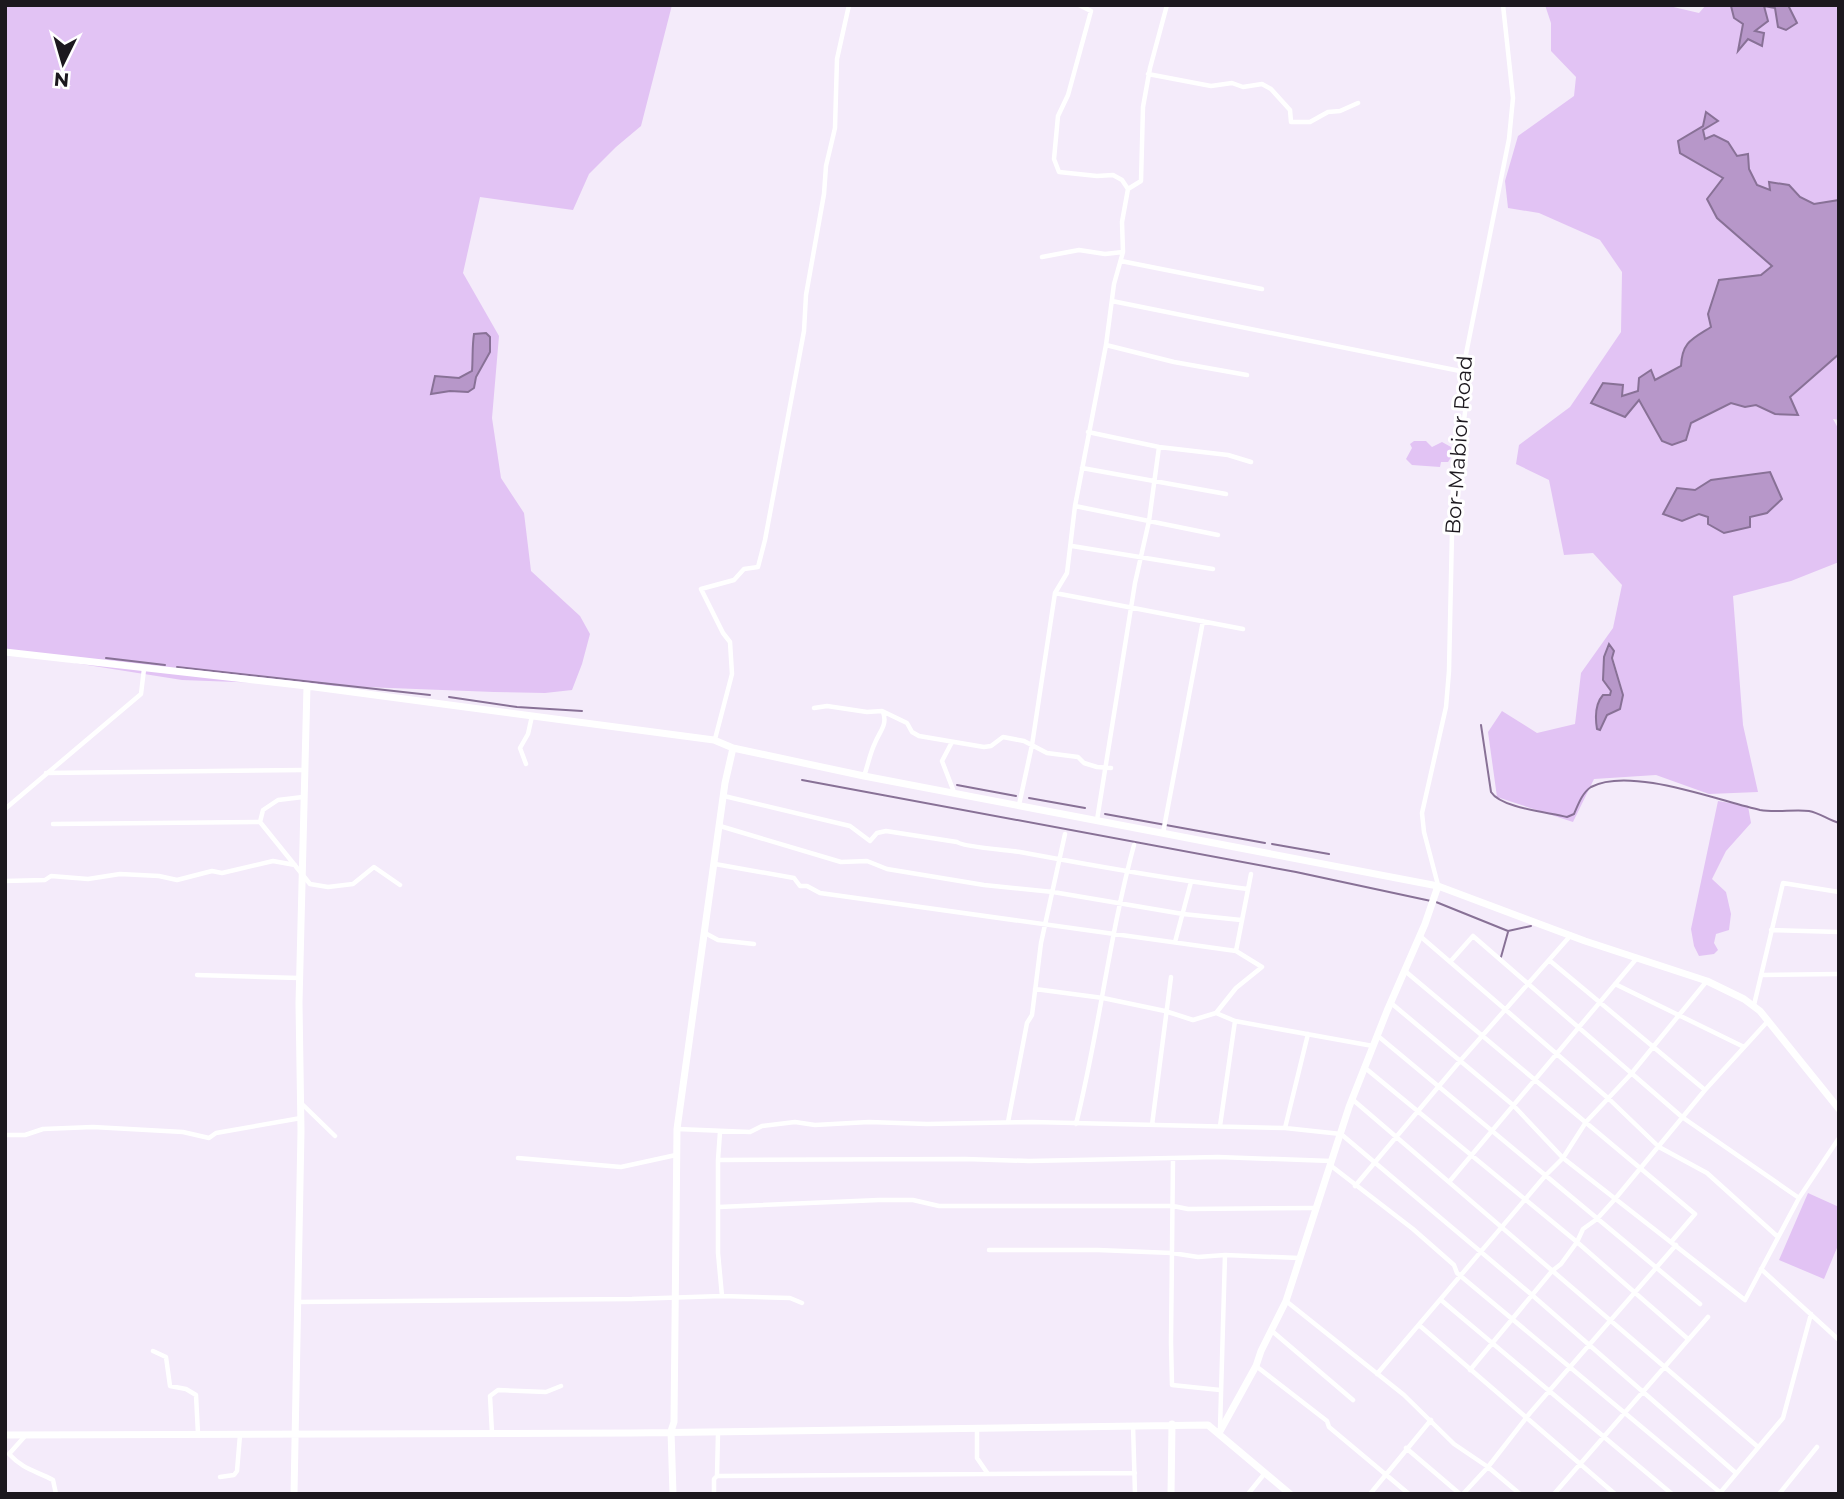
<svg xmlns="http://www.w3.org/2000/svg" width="1844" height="1499" font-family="Montserrat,sans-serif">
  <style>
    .green { fill: #e2c3f4; fill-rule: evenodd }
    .water { fill: #b797c9; stroke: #887196; stroke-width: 2 }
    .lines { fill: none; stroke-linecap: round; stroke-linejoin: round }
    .stream { stroke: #887196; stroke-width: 2 }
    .street { stroke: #fff; stroke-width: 4.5 }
    .secondary { stroke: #fff; stroke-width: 7 }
    .labels { text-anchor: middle; stroke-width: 6; stroke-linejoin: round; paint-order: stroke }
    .street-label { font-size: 21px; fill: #1c181e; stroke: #fff }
  </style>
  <rect width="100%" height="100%" fill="#f4ebfa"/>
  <!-- green -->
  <path class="green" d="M5 5H672L641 126 616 147 589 174 573 210 480 197 463 273 499 336 492 418 501 478 524 513 531 571 580 616 590 634 582 664 572 690 545 693 494 692 182 680 5 652Z
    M1545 5H1665L1699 13 1706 5H1748L1731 6 1744 23 1739 49 1748 39 1762 45 1755 31 1764 5 1775 8 1778 27 1796 23 1788 5H1839V200C1811 205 1808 207 1789 185L1769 182 1771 190 1757 185C1749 169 1737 157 1728 142L1705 139 1703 131 1718 121 1706 113 1703 126 1678 141 1724 178 1717 218 1773 266 1761 275 1719 280 1711 327C1692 338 1682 342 1681 366L1654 380 1652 371 1638 391 1592 402 1625 417 1639 399 1662 441 1686 440 1691 423 1732 403 1745 407 1756 405 1775 414 1798 415 1790 397 1839 354V420L1833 419 1839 430V562L1791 581 1733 596 1743 725 1758 792 1709 794 1656 775 1594 779 1573 822 1497 797 1488 732 1502 711 1537 733 1575 724 1581 673 1613 628 1622 585 1593 553 1564 555 1549 480 1516 464 1519 445 1570 407 1621 332 1622 272 1600 240 1539 213 1508 208 1505 181 1518 136 1574 96 1576 77 1551 51V23ZM1677 488 1695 490 1767 513 1750 517H1708L1699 514 1682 521ZM1609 644 1621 686 1623 695 1620 709 1607 715 1611 691 1608 685Z
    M1414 441H1426L1432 447 1442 442 1451 447 1452 456 1448 462H1441L1440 467 1412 465 1406 459 1412 448 1410 444Z
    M1718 801 1748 806 1751 823 1726 851 1712 879 1726 892 1731 914 1729 930 1716 934 1714 943 1718 950 1714 954 1699 956 1694 946 1691 929Z
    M1808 1193 1839 1207V1243L1824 1279 1779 1260Z"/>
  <!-- water -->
  <path class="water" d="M1748 5H1788L1797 23 1786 30 1778 27 1775 8 1764 6 1768 21 1755 31 1764 33 1762 46 1748 39 1738 51 1743 24 1734 18 1731 6Z
    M1706 112 1718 121 1703 130 1705 139 1714 135 1728 142 1737 156 1748 154 1749 169 1757 185 1770 190 1769 182 1789 185 1800 197 1814 204 1839 200V354L1790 397 1798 415 1775 414 1756 405 1745 407 1731 403 1691 423 1686 440 1672 445 1662 441 1639 400 1625 417 1591 403 1603 383 1623 385 1622 396 1638 391 1639 378 1651 370 1655 380 1681 366C1682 342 1692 339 1711 327L1708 314 1719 280 1761 275 1772 266 1717 218 1707 199 1723 178 1680 153 1678 141 1703 126Z
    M486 333 490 337V352L476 377 474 388 468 392 450 391 431 394 435 376 459 378 472 371C473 358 472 347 474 334Z
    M1770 472 1782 499 1767 513 1750 517V527L1724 533 1708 524V517L1699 514 1682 521 1663 514 1677 488 1695 490 1711 480Z
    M1609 644 1614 651 1612 658 1623 695 1620 709 1607 715 1600 730 1597 729C1595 717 1595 704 1603 695H1610L1611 691 1603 680 1604 657Z"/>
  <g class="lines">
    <!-- stream -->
    <path class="stream" d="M106 658 165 665
      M177 667 430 695
      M449 697 517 707 582 711
      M1481 725 1491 792C1501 808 1547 812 1567 817L1574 814C1578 805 1582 793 1591 787 1630 766 1719 801 1760 810 1777 813 1793 809 1809 811 1820 813 1828 820 1839 823
      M802 780 1296 872 1431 901
      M957 785 1016 796
      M1029 798 1085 808
      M1105 814 1265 843
      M1272 844 1329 854
      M1436 902 1508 931 1531 926
      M1501 957 1508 932"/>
    <!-- street -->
    <path class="street" d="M1079 5 1091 11 1068 95 1058 116 1054 159 1059 172 1097 176 1113 175 1122 180 1128 189
      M1148 74 1211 86 1232 83 1243 87 1262 84 1271 89 1290 110 1291 122H1310L1328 112 1340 111 1358 103
      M1042 257 1079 250 1105 254 1123 252
      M1121 261 1262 289
      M1112 301 1465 372
      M1106 345 1174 362 1247 375
      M1088 432 1159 447 1228 455 1251 462
      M1082 468 1226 494
      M1075 506 1218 535
      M1072 546 1213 569
      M1055 593 1243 629
      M814 708 827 706 867 712 882 711 907 723 912 732 919 736 984 747 991 746 1003 737 1024 741 1047 753 1078 757 1084 763 1097 767 1111 768
      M715 739 732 674 730 642 723 633 701 589 734 580 744 569 758 567 765 540 804 331 806 295 824 194 826 166 835 128 837 59 849 5
      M952 742 942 761 954 792
      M526 764 520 748 528 734 532 716
      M46 773 304 770
      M864 776C868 765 870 753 875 743 879 732 888 725 883 712
      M724 796 850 826 870 841 877 833 886 831 957 842C962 847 1008 850 1020 852 1095 866 1172 880 1248 889
      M303 797 278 800 263 810 260 822 310 884 328 887 353 884 374 867 400 885
      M1019 805 1032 745 1055 593 1067 573 1075 506 1106 345 1114 284 1123 252 1122 222 1128 189 1141 181 1143 107 1150 68 1167 5
      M5 809 141 694 144 669
      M1097 820 1135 583 1149 521 1159 447
      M53 824 260 822
      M720 826 841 862 867 861 887 869 984 885 1053 892 1183 914 1241 920
      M1163 833 1203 621
      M715 864 794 878 800 886H807L820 893 1236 951
      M5 881 45 880 51 876 88 879 120 874 159 876 177 880 212 871 222 873 273 861 295 865
      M1438 885 1424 832 1422 813 1446 707 1449 671 1453 485 1460 453 1466 404V354L1509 139 1513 98 1503 5
      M1771 930 1839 932
      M705 933 718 940 754 944
      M1420 936 1609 1099 1659 1147 1707 1173 1778 1237
      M1175 942 1191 882
      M1549 960 1705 1090
      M1405 971 1695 1214 1672 1241
      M197 975 299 978
      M1762 975 1839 974
      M1615 984 1744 1047
      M1035 989 1103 998 1165 1011 1193 1020 1216 1013 1235 1021 1373 1046
      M1391 1003 1513 1105 1563 1158 1745 1300 1799 1198 1682 1117 1473 936 1450 962
      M1754 1005 1783 883 1839 892
      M1216 1013 1236 988 1262 967 1236 951 1251 874
      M1378 1036 1700 1304
      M1364 1067 1577 1242 1688 1339
      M1352 1099 1758 1447
      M301 1103 335 1136
      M1008 1122 1027 1023 1032 1015 1041 943 1065 834
      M1076 1124C1099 1032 1109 937 1134 845
      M1152 1125 1171 977
      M1220 1126 1235 1021
      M1285 1128 1308 1034
      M677 1129 750 1132 762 1126 795 1122 815 1125 869 1122 927 1124 1032 1122 1285 1128 1341 1134 1532 1295 1736 1473
      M720 1132 718 1160V1253L722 1296
      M5 1135H25L43 1129 93 1127 183 1132 209 1138 216 1133 301 1118
      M518 1158 621 1167 676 1155
      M1173 1158 1171 1342 1172 1385 1220 1390
      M718 1160 965 1159 1029 1161 1218 1157 1331 1161
      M1330 1165 1413 1229 1454 1265 1457 1273 1722 1494
      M1449 1182 1637 958
      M1355 1186 1460 1061 1571 935
      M1799 1198 1839 1138
      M719 1207 879 1200H913L939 1206H1173L1188 1209 1316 1208
      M989 1250H1098L1172 1253 1198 1257 1225 1255 1299 1258
      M1761 1269 1839 1340
      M1441 1300 1672 1494
      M1286 1301 1404 1395 1454 1444 1488 1467 1520 1494
      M297 1302 632 1299 722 1296 790 1298 802 1303
      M1419 1325 1615 1494
      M1272 1331 1353 1400
      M153 1351 166 1357 170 1386 186 1389 196 1395 198 1434
      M1256 1366 1327 1421 1329 1427 1409 1494
      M1470 1370 1552 1271 1561 1264 1577 1242 1583 1229 1597 1219 1615 1199 1705 1090 1768 1021
      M1377 1374 1545 1176 1563 1158 1586 1122 1631 1074 1706 982
      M1133 1425 1135 1494
      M977 1429V1458L988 1474
      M1220 1429 1225 1255
      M492 1433 490 1396 498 1390 546 1392 561 1386
      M26 1435 9 1454C24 1470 34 1470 53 1480L56 1494
      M1406 1448 1460 1494
      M717 1476 1135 1473
      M220 1477 234 1475 237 1471 240 1435
      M1720 1493 1783 1418 1811 1314
      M714 1494V1479L717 1476 718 1433
      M1248 1494 1265 1473
      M1370 1494 1431 1420
      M1463 1494 1488 1467 1530 1413 1676 1245
      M1554 1494 1708 1317
      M1779 1494 1817 1447"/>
    <!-- secondary -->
    <path class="secondary" d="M5 652 307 686 714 740 733 748 864 776 1438 886 1585 941 1707 981 1744 999 1760 1011 1839 1109
      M1219 1433 1256 1366 1261 1351 1286 1301 1349 1107 1387 1011 1425 924 1438 886
      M5 1435 632 1433 1208 1425 1290 1494
      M294 1494 301 1131 299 1003 307 686
      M673 1494 671 1431 674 1422 677 1129 725 783 733 748
      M1171 1494 1172 1424"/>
  </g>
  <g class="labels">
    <!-- street labels -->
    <g class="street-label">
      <text transform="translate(1459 445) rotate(-86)" y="7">Bor-Mabior Road</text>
    </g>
  </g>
  <!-- border -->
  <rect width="1844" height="1499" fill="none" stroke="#1c181e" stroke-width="14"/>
  <!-- north arrow -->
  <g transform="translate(63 63) rotate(185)" stroke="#ffffff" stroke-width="5" paint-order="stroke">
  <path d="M0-5L12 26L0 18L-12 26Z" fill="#1c181e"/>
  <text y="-10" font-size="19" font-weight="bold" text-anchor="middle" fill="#1c181e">N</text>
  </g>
</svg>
